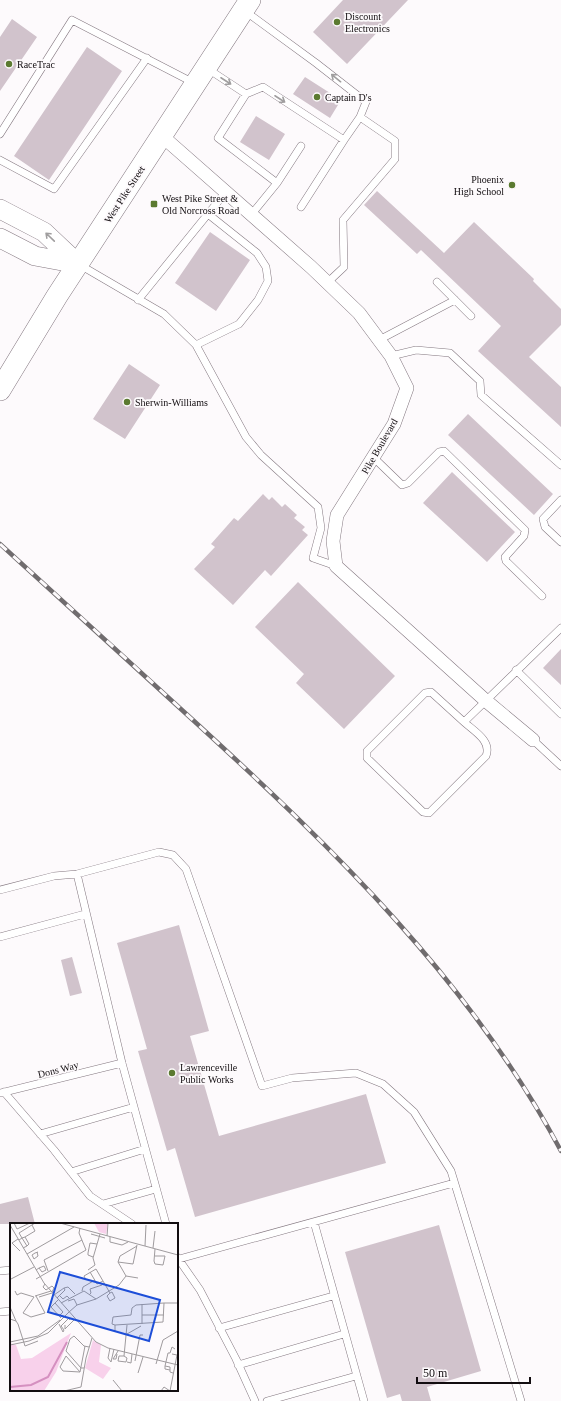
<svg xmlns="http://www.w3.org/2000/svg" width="561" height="1401" font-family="'Times New Roman',serif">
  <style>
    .building { fill: #d1c3cc }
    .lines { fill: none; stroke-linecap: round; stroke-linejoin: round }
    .lane-casing { stroke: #847880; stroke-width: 8 }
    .street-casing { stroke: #847880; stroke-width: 14 }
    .secondary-casing { stroke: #847880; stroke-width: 20 }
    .primary-casing { stroke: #847880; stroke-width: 22 }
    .lane { stroke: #fff; stroke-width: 7 }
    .street { stroke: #fff; stroke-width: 13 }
    .secondary { stroke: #fff; stroke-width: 19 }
    .primary { stroke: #fff; stroke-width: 21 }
    .rail-casing { stroke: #706c6e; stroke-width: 4.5 }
    .rail { stroke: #fdfafc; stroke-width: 3; stroke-dasharray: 9; stroke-linecap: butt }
    .oneway { stroke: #a09e9f }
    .poi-dot { fill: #5b7a30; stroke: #fdfafc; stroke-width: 1.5 }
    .labels { text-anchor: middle; stroke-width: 3.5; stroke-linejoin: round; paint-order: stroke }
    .poi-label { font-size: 10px; fill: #120d10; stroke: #fdfafc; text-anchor: start }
    .street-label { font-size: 10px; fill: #120d10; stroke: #fdfafc }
    .inset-river { fill: none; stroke: #d590c0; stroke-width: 2 }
    .inset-road { fill: none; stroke: #9f9b9e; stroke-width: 1 }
    .view { fill: #1d4ed8; fill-opacity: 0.15; stroke: #1d4ed8; stroke-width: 2 }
    .inset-edge { fill: none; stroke: #120d10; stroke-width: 2 }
  </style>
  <rect width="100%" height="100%" fill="#fdfafc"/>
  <!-- building -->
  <path class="building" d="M343 0H408L347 64 313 32Z
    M12 19 37 37 0 91V37Z
    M87 47 122 71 49 180 14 156Z
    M305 77 341 100 330 118 293 94Z
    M256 116 285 134 269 160 240 142Z
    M377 191 444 253 474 222 534 279 533 281 561 309V325L529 357 561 387V427L478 351 501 326 421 250 417 254 364 205Z
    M210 232 250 260 216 311 175 283Z
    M129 364 160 385 125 439 93 419Z
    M468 414 553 494 534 515 448 435Z
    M452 472 515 532 487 562 423 503Z
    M263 494 269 500 272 497 282 507 285 504 297 515 294 518 305 527 302 530 308 535 271 576 265 570 233 605 194 569 215 547 211 544 234 518 238 521Z
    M298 582 395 676 344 729 296 683 304 674 255 627Z
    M561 649V685L543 668Z
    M179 925 209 1031 190 1036 219 1136 366 1094 386 1163 195 1217 175 1148 167 1151 138 1051 147 1049 117 943Z
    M72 957 82 993 70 996 61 960Z
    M28 1197 35 1224H0V1204Z
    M439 1225 481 1371 427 1387 431 1401H402L400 1394 387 1398 345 1252Z"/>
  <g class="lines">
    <defs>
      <path id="lane" d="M245 11 316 63 366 102 360 117 344 140 263 87 246 94 218 138 277 183 251 215
        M208 69 246 94
        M0 134 72 20 194 83
        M0 160 54 189 147 58
        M277 183 301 146
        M301 207 344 140
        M80 265 164 314 196 345 246 437 261 455 318 507 321 528 313 558 336 566
        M437 282 471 316
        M327 283 344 267 343 220 395 159V141L360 117
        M138 300 225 193
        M379 340 455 300
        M196 345 239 324 258 300 268 281 266 267 257 253 208 214
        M391 356 416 350 450 353 480 381 481 395 561 465
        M373 457 402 485 408 483 439 452 444 451 525 530 524 536 505 557 506 561 542 596
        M561 500 543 519 545 527 561 542
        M516 670 561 714
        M464 722C474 731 492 741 486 756L429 813 423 812 367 758V751L425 693 431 692 464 722 561 628
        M533 740 561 766
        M0 890 54 876 77 874
        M0 937 85 914
        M4 1092 54 1150 90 1196 132 1224
        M0 1093 122 1063
        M40 1134 134 1107
        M71 1172 145 1149
        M103 1204 156 1189
        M314 1222 364 1401
        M166 1224 122 1063 77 874 159 852 173 855 186 869 262 1086 292 1078 356 1073 383 1084 414 1112 451 1171 521 1401
        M177 1257 200 1290 236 1359 255 1401
        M179 1259 454 1183
        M0 1271 11 1270
        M0 1312 11 1311
        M219 1328 333 1296
        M238 1365 344 1334
        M267 1401 356 1376"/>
      <path id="street" d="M162 136 311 267 359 313 391 356 407 388 394 424 337 515 333 541 336 566 485 700 533 740"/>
      <path id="secondary" d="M0 209 44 232 78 264
        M0 238 35 256 78 264"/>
      <path id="primary" d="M0 390 57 296 250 0"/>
    </defs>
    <!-- lane casing -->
    <use href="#lane" class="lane-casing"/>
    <!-- street casing -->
    <use href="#street" class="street-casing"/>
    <!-- secondary casing -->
    <use href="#secondary" class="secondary-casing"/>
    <!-- primary casing -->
    <use href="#primary" class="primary-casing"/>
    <!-- lane -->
    <use href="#lane" class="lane"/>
    <!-- street -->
    <use href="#street" class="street"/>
    <!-- secondary -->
    <use href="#secondary" class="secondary"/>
    <!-- primary -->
    <use href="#primary" class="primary"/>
    <defs>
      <path id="rail" d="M0 544C65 603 130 662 194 721 334 849 471 982 561 1151"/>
    </defs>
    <!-- rail casing -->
    <use href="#rail" class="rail-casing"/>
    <!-- rail -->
    <use href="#rail" class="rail"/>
  </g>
  <!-- one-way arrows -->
  <defs><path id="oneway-shaft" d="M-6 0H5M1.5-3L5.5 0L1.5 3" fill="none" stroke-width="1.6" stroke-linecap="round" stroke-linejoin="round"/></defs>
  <g class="oneway">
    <use href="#oneway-shaft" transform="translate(336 78) rotate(-141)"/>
    <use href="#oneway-shaft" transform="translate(226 81) rotate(33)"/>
    <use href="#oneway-shaft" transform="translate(280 99) rotate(33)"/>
    <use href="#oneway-shaft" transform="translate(50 237) rotate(-136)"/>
  </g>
  <!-- markers -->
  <g class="poi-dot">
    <circle cx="337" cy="22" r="4"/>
    <circle cx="9" cy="64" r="4"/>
    <circle cx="317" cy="97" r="4"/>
    <circle cx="512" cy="185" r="4"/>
    <rect x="150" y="200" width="8" height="8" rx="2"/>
    <circle cx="127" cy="402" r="4"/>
    <circle cx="172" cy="1073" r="4"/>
  </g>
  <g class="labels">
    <!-- poi labels -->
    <g class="poi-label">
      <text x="345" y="20">Discount<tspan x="345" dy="12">Electronics</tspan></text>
      <text x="17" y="68">RaceTrac</text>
      <text x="325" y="101">Captain D's</text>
      <text x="504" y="183" text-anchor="end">Phoenix<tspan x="504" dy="12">High School</tspan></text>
      <text x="162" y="202">West Pike Street &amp;<tspan x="162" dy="12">Old Norcross Road</tspan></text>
      <text x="135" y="406">Sherwin-Williams</text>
      <text x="180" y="1071">Lawrenceville<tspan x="180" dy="12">Public Works</tspan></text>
    </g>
    <!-- street labels -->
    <g class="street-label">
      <text transform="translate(124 194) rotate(-57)" y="4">West Pike Street</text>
      <text transform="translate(379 446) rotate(-60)" y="4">Pike Boulevard</text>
      <text transform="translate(58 1069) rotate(-14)" y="4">Dons Way</text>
    </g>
  </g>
  <!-- overview -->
  <g transform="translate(10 1223)">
    <rect width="168" height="168" fill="#fdfafc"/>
    <path d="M84 0H98L96 11 89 9ZM61 110 46 149 34 168H0V120L6 122 11 136 22 135ZM83 117 91 122 89 139 101 145 93 156 75 145Z" fill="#f8d1eb"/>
    <path class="inset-river" d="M0 164 21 162 38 154 57 119"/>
    <path class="inset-road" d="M4 0 7 6 20 0M50 0 168 32M0 2 34 60 86 119 98 125 168 142M81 11 95 15M97 13 98 0M15 14 25 8 22 2M100 14V19L112 22 118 19M8 16 2 20 10 28M9 17 12 15 9 10 25 0M135 23 136 2M13 25 17 23 19 21 15 14 12 15 17 23M143 25 145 8M27 29 28 33 24 36 22 32 25 30 28 29M17 31 64 4M145 33H155L153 42 145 41 144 38 145 26M83 34 78 32V30L80 20 87 21M108 39 123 41 127 22M26 47 29 45 34 43 36 47 32 49 29 45M78 47 85 42 83 35 90 11M38 48 34 37 72 17M80 49 87 61 93 58M116 53 128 55M75 55 74 53 86 46 100 70 97 73 100 78 105 75 102 69 100 70M1 56 24 44M26 56 76 27 69 10 70 5M35 61 33 64 36 67 42 63 44 65 42 69M54 65 58 64 65 71M5 68 7 72 11 70 24 74M72 68 73 64 85 57M44 72 54 65 55 67 47 75M79 72 81 70 80 66 92 62M25 73 41 68M50 73 53 76 57 73 59 75M24 74 13 90 21 94 35 90 26 73M29 74 42 70M48 77 41 84 51 95M58 78 64 76 67 82M45 80 53 89 49 93M51 80 74 68 86 76 109 62 116 53 108 39 110 33 127 23M154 80H168M0 84 6 98M59 89 67 82 86 76M132 92H154M0 96 6 98 8 101 15 123 28 118M49 101 53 109 54 107 51 103 59 95 60 97M132 101V81M55 102V106L65 96M105 109V102L153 99 154 80 126 82 122 85 121 92 103 94 102 101 105 102M117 111 131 103M0 119 28 113 50 97M0 122 19 118 38 110 59 89M100 125 98 135 101 139 104 126M107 131 106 136H103L108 128M114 133 117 135 116 139 108 138 109 133H114L117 102M125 138 130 112H133M117 139 121 140 122 131M146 141 153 117 168 108M155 143 158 130H160L162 124 165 126M74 145H71L56 128 60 116 64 113 74 123 79 124M160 147 155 146V143L160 144V149L163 150M70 149 56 133 50 144 53 148 70 149 75 123M128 150 133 134M103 157 112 168M54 168 71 164 76 135 82 115M151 168 154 164 160 168 167 132 162 131"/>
    <path class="view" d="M50 49 150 77 139 118 38 89Z"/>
    <rect width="168" height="168" class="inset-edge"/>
  </g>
  <!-- scale -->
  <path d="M417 1377v6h113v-6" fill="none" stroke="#120d10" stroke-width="2"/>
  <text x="423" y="1377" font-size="12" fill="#120d10" stroke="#fdfafc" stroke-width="3" paint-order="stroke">50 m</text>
</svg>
